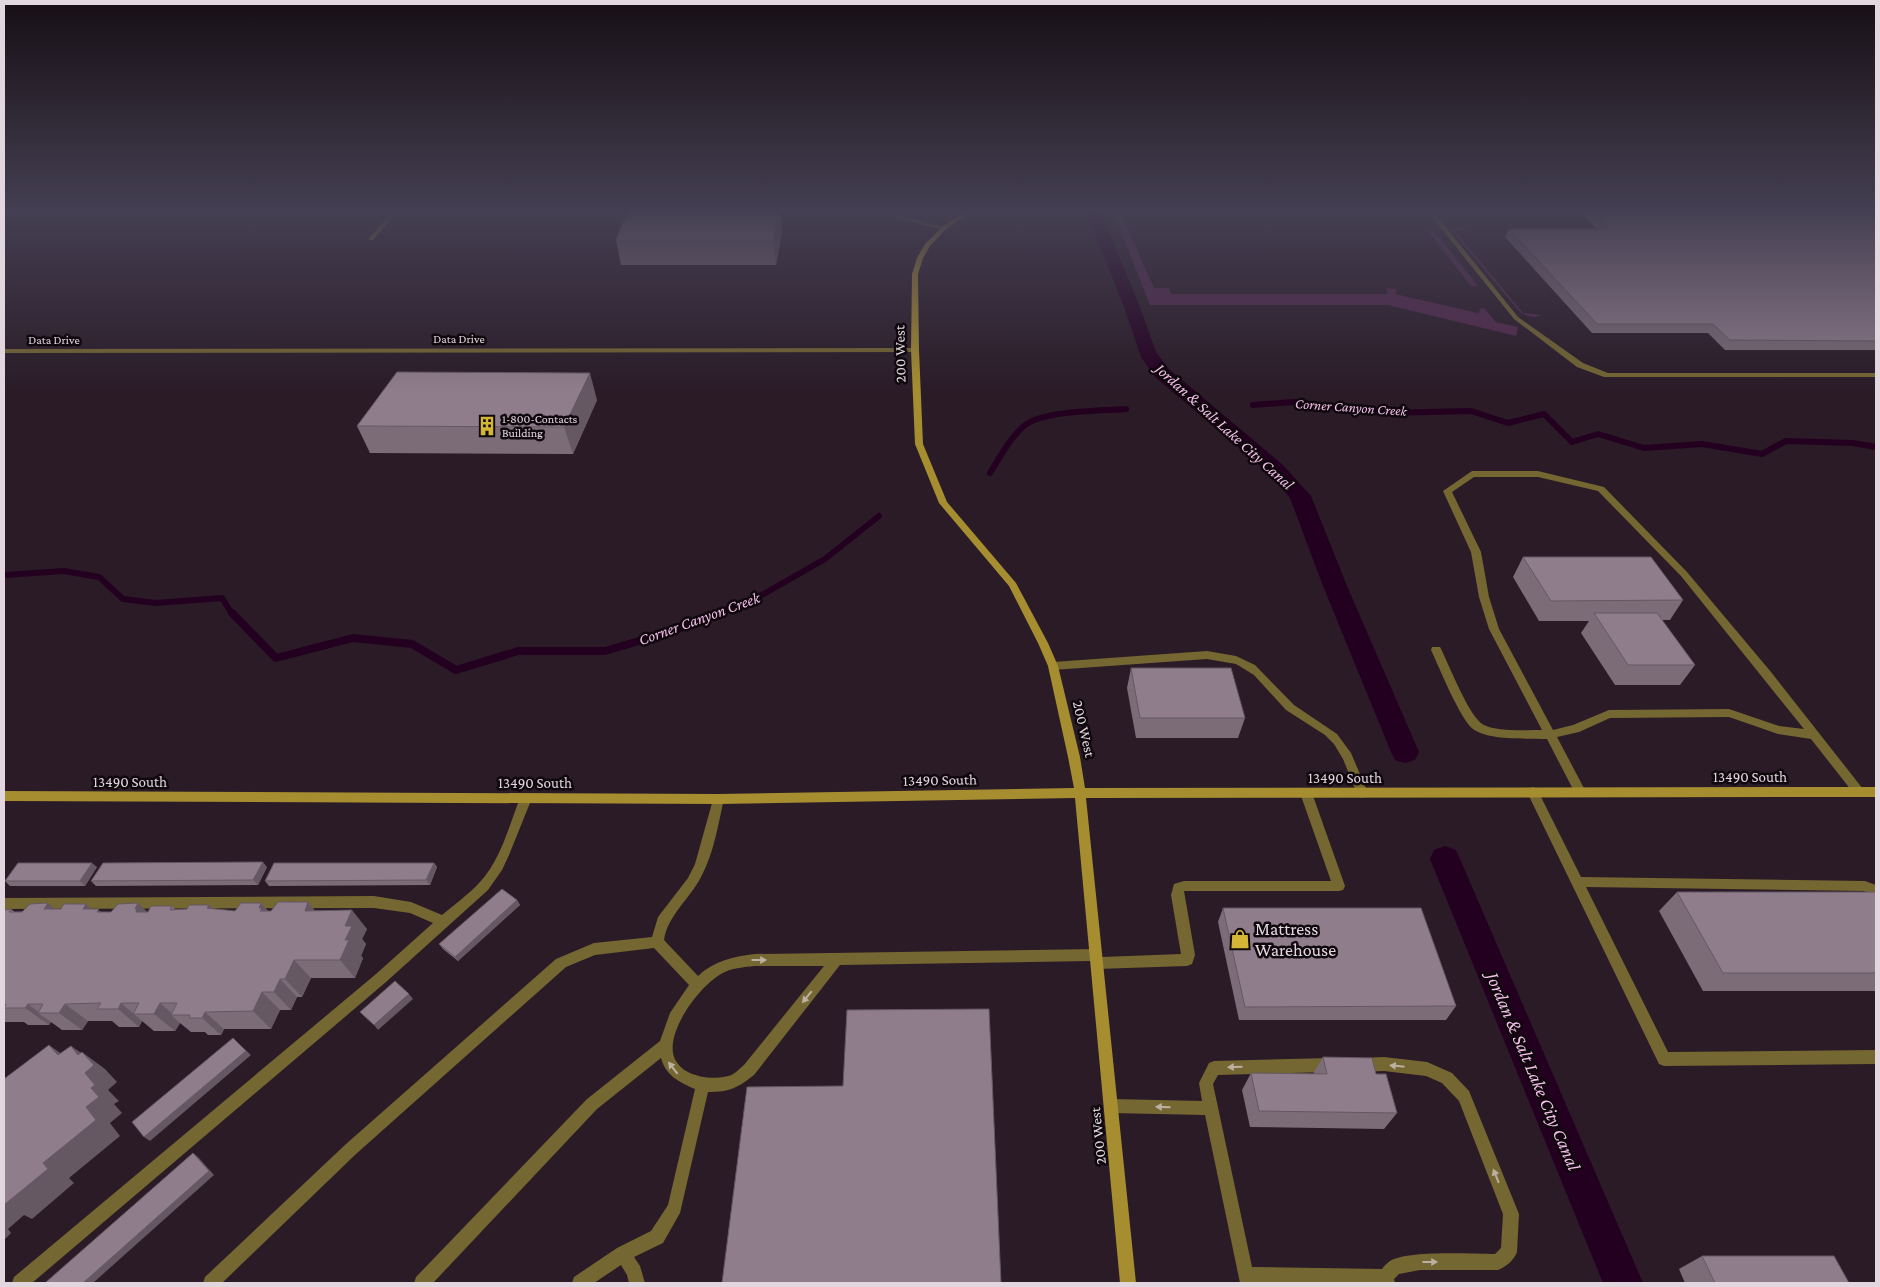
<svg xmlns="http://www.w3.org/2000/svg" width="1880" height="1287" font-family="'Crimson Pro',serif">
  <style>
    .green { fill: #54284d }
    .lines { fill: none; stroke-linecap: round; stroke-linejoin: round }
    .stream-far1 { stroke: #240020; stroke-width: 6 }
    .stream { stroke: #240020; stroke-width: 8 }
    .canal { fill: #240020; fill-rule: evenodd }
    .lane { fill: #756731; fill-rule: evenodd }
    .street { fill: #756731; fill-rule: evenodd }
    .secondary { fill: #a68e30; fill-rule: evenodd }
    .wall { fill: #7c6c78 }
    .shaded-wall { fill: #655862 }
    .building { fill: #907d8c; stroke: #655862 }
    .oneway { fill: #bcb0a2 }
    .labels { text-anchor: middle; stroke-width: 5; stroke-linejoin: round; paint-order: stroke }
    .far-street-label { font-size: 12px; fill: #e2d7df; stroke: #0f080d }
    .far-poi-label { font-size: 12px; fill: #e2d7df; stroke: #0f080d; text-anchor: start }
    .far-water-label { font-size: 14px; font-style: italic; fill: #f5bfeb; stroke: #0f080d }
    .street-label { font-size: 15px; fill: #e2d7df; stroke: #0f080d }
    .water-label { font-size: 16px; font-style: italic; fill: #f5bfeb; stroke: #0f080d }
    .near-poi-label { font-size: 18px; fill: #e2d7df; stroke: #0f080d; text-anchor: start }
    .near-water-label { font-size: 19px; font-style: italic; fill: #f5bfeb; stroke: #0f080d }
  </style>
  <rect width="100%" height="100%" fill="#2a1b27"/>
  <!-- green -->
  <path class="green" d="M1113 211H1120L1154 288H1169L1171 294H1388L1386 288 1397 289 1395 294 1478 313 1476 317 1481 308 1485 309 1496 322 1518 327 1516 336 1388 305H1150Z
    M1463 227 1466 230 1455 231 1523 313 1541 315C1535 319 1526 316 1520 312L1450 229Z
    M1428 231 1435 232 1478 286H1471Z"/>
  <g class="lines">
    <!-- stream-far1 -->
    <path class="stream-far1" d="M1253 405 1294 402 1383 413 1471 411 1508 423 1544 414 1572 442 1598 434 1644 448 1702 444 1762 454 1786 441 1853 443 1876 447
      M990 473C1000 457 1010 438 1024 426 1043 410 1101 411 1126 409
      M4 575 64 571 99 577 123 599 156 603 222 598 232 614
      M715 614 762 595 825 559 879 516"/>
    <!-- stream -->
    <path class="stream" d="M232 613 276 658 353 638 412 644 456 670 518 651H605L673 631 718 613"/>
    <!-- canal -->
    <path class="canal" d="M1086 211H1100L1140 307 1156 352 1169 369 1283 465 1311 496 1347 586 1419 752 1415 760 1405 763 1395 760 1391 752 1323 586 1290 498 1269 473 1155 377 1141 357 1124 307Z
      M1445 846 1456 850 1460 859 1643 1283H1603L1430 859 1434 850Z"/>
    <!-- lane -->
    <path class="lane" d="M393 211H399L373 240H369V238Z
      M1427 211H1433L1518 317 1583 363 1608 373H1876V377H1604L1577 367 1514 319Z
      M915 348H918V352L4 353V349Z
      M1472 471H1538L1604 487 1687 572 1771 672 1863 789 1865 792 1863 795 1859 797 1855 795 1811 739 1778 734 1729 717 1610 718 1579 732 1557 737 1586 792 1584 795 1580 797 1576 795 1547 739C1528 738 1489 741 1473 729 1460 719 1439 667 1431 650L1432 647H1440C1449 664 1469 718 1484 725 1498 732 1526 730 1542 730L1489 629 1479 597 1471 552 1443 491ZM1474 477H1538L1598 491 1681 576 1804 729 1779 726 1729 709 1609 710 1573 725 1553 730 1499 629 1489 597 1481 552 1452 492Z
      M1207 651 1236 656 1255 665 1294 705 1337 734 1351 753 1368 793 1366 796 1362 798 1358 796 1343 759 1334 744 1325 735 1286 710 1254 675 1236 664 1207 659 1053 670 1048 666 1053 662Z
      M1533 787 1537 789 1581 877 1865 881 1876 885V896L1864 891 1586 887 1668 1052 1876 1050V1064L1664 1066 1659 1064 1527 792 1529 789Z
      M1306 788 1310 790 1312 793 1345 886 1343 890 1339 891H1184L1195 955 1192 964 1187 966 1097 969 1092 967 1091 961 840 965 754 1075C737 1088 730 1092 708 1092L680 1213 663 1243 634 1257 640 1266 645 1283H629L627 1275 621 1265 594 1283H572L574 1277 617 1248 651 1231 668 1205 695 1089C679 1082 666 1076 661 1058L597 1109 433 1283H414L416 1277 587 1099 660 1041 670 1013 689 985 654 948 595 955 566 967 356 1154 222 1283H203L205 1277 346 1144 556 959 594 943 652 937 658 917 688 878 695 864 714 796 718 794 722 796 724 799C718 825 714 853 701 877 689 900 668 915 664 940L698 976C714 961 734 956 755 954L1096 949 1101 951 1102 957 1181 954 1171 895 1174 884 1184 881H1331L1300 793 1302 790ZM755 966H824L744 1065C739 1069 734 1075 728 1076 710 1081 677 1076 673 1053 669 1027 700 986 721 974 731 968 744 967 755 966Z
      M526 793 530 795 532 798 509 855 502 870 488 890 386 982 32 1283H12L14 1277 376 974 433 923 410 913 374 908 4 909V898L374 896 411 902 442 915C455 904 469 894 480 882 501 859 509 826 520 798L522 795Z
      M1384 1057 1427 1062 1452 1073 1469 1091 1519 1214 1517 1252C1514 1260 1506 1267 1498 1270H1420L1399 1274 1394 1279 1395 1283H1240L1205 1115 1111 1113 1106 1111 1104 1106 1106 1101 1111 1099 1202 1101 1199 1083 1209 1063 1214 1061 1330 1058 1335 1060 1337 1065 1335 1070 1330 1072 1218 1075 1213 1084 1252 1267 1382 1269C1384 1266 1387 1263 1390 1261 1409 1250 1471 1254 1495 1254L1501 1248 1503 1214 1459 1101 1442 1083 1426 1076 1384 1071 1360 1072 1355 1070 1353 1065 1355 1060 1360 1058Z"/>
    <!-- street -->
    <path class="street" d="M870 211H881L947 228 944 230Z"/>
    <!-- secondary -->
    <path class="secondary" d="M965 211H972L946 229 930 246 923 258 918 274 919 350 923 444 947 502 1016 583 1048 643 1058 666 1080 757 1085 788 1876 787V797L1086 798 1136 1283H1120L1075 798 718 804 4 801V791L718 794 1074 788 1068 757 1048 666 1038 643 1009 586 939 503 915 444 911 350 912 274 917 258 925 244 942 227Z"/>
  </g>
  <!-- wall -->
  <path class="wall" d="M628 211H780L782 232 776 265H621L616 240Z
    M1585 211H1876V350H1725L1708 333H1592L1505 237 1509 229H1597L1583 215Z
    M597 400 573 454 370 453 357 426Z
    M1523 557 1683 600 1670 620H1662L1695 665 1680 685H1615L1581 633 1589 621H1539L1513 577Z
    M1131 668 1245 718 1238 738H1136L1127 688Z
    M434 863 437 867 430 885 269 886 265 881Z
    M97 867 85 886H10L5 881Z
    M267 867 258 885 96 886 91 881Z
    M1677 892H1876V991H1703L1659 911Z
    M517 900 520 905 458 961 443 949 439 944Z
    M308 902 315 911 367 929 362 939 366 944 361 956 363 958 355 978H311L302 997H297L291 1010H280L271 1029H224L221 1035H208L205 1032H191L180 1023 175 1031H154L142 1021 139 1027H119L112 1021H88L82 1030H62L51 1022 49 1025H28L24 1022H4V909H11L15 912 56 909H92L102 912H147L172 906 176 910 187 909 209 905 213 909 235 911 261 903 268 911H271Z
    M1223 908 1456 1006 1446 1020H1239L1218 922Z
    M1323 1057 1376 1074 1397 1113 1384 1129 1250 1127 1242 1090 1251 1073 1313 1074Z
    M1702 1256 1849 1283H1685L1679 1269Z"/>
  <!-- shaded-wall -->
  <path class="shaded-wall" d="M779 211H780L782 232 776 265 773 240Z
    M590 373 597 400 573 454 564 427Z
    M263 862 267 867 258 885 253 880Z
    M92 863 97 867 85 886 80 881Z
    M434 863 437 867 430 885 426 880Z
    M517 900 520 905 458 961 455 957Z
    M308 902 323 921 305 911Z
    M48 903 70 922 44 909Z
    M138 903 158 922 136 912 135 909Z
    M261 903 278 922 276 925 259 908Z
    M86 904 107 922 83 909Z
    M209 905 227 923 207 908Z
    M352 910 367 929 362 939 366 944 361 956 363 958 355 978 340 960 345 926Z
    M294 960 311 978 302 997 285 979Z
    M280 979 297 997 291 1010 274 992Z
    M262 992 280 1010 271 1029 253 1011Z
    M409 994 413 999 378 1030 374 1025Z
    M121 1003 142 1021 139 1027 118 1009Z
    M160 1003 174 1015H171L180 1023 175 1031 154 1014Z
    M28 1004 40 1013H38L51 1022 49 1025 25 1008Z
    M65 1004 88 1021 82 1030 59 1013Z
    M205 1012 224 1029 221 1035 202 1018Z
    M233 1038 251 1055 150 1141 144 1137Z
    M49 1045 73 1062 58 1055Z
    M71 1046 87 1057 82 1052 105 1069 117 1082 108 1090 119 1101 114 1104 122 1113 110 1123 120 1136 69 1178 74 1183 32 1219 24 1215 8 1229 11 1233 4 1240V1200L43 1163 86 1107 91 1088 78 1055Z
    M193 1153 198 1157 214 1175 93 1283H83Z"/>
  <!-- building -->
  <path class="building" d="M628 211H779L773 240H616Z
    M1591 211H1876V341L1730 340 1713 324H1597L1509 229H1610Z
    M397 372 590 373 564 427 357 426Z
    M1523 557H1651L1683 600 1551 601Z
    M1594 613H1657L1695 665H1628Z
    M1131 668H1231L1245 718H1140Z
    M263 862 253 880 91 881 103 863Z
    M18 863H92L80 881H5Z
    M274 863H434L426 880 265 881Z
    M502 889 517 900 455 957 439 944Z
    M1677 892H1876V973H1723Z
    M278 902H308L305 911 352 910 345 926H352L345 940H349L340 960H294L285 979H280L274 992H262L253 1011 205 1012 202 1018H189L190 1015H171L177 1003H160L154 1014H133L139 1003H121L118 1009H97L101 1003 65 1004 59 1013H38L43 1004H28L25 1008H4L6 1004H4V910L11 909 9 912H22L30 904 48 903 44 909H61L64 904H86L83 909H99L97 912H111L118 904 138 903 135 909H137L136 912H148L151 906H172L170 910 187 909 189 905H209L207 908 235 911 241 903H261L259 908H262L260 911H271Z
    M1223 908H1421L1456 1006 1245 1007Z
    M395 981 409 994 374 1025 360 1012Z
    M989 1009 1001 1283H722L747 1087 843 1086 847 1010Z
    M233 1038 246 1051 144 1137 132 1122Z
    M49 1045 58 1055 71 1046 78 1055 82 1052 94 1065 85 1073 95 1085 91 1088 99 1097 86 1107 96 1120 43 1163 48 1169 4 1205V1079Z
    M1323 1057 1372 1058 1376 1074H1386L1397 1113 1259 1111 1251 1073 1327 1074Z
    M193 1153 209 1171 83 1283H45Z
    M1702 1256H1834L1849 1283H1715Z"/>
  <!-- one-way arrows -->
  <defs><path id="oneway-solid" d="M-6-.8H1V-3.2L6.5 0L1 3.2V.8H-6Z" transform="scale(1.25)"/></defs>
  <g class="oneway">
    <use href="#oneway-solid" transform="translate(759 960)"/>
    <use href="#oneway-solid" transform="translate(807 997) rotate(129)"/>
    <use href="#oneway-solid" transform="translate(1397 1066) rotate(-174)"/>
    <use href="#oneway-solid" transform="translate(1235 1067) rotate(179)"/>
    <use href="#oneway-solid" transform="translate(673 1068) rotate(-128)"/>
    <use href="#oneway-solid" transform="translate(1163 1107) rotate(-179)"/>
    <use href="#oneway-solid" transform="translate(1496 1176) rotate(-112)"/>
    <use href="#oneway-solid" transform="translate(1430 1262)"/>
  </g>
  <!-- sky -->
  <linearGradient id="sky" x2="0" y2="1"><stop stop-color="#170f15"/><stop offset="0.54" stop-color="#443f52"/><stop offset="1" stop-color="#443f52" stop-opacity="0"/></linearGradient>
  <rect width="1880" height="391" fill="url(#sky)"/>
  <!-- icons -->
  <defs>
    <symbol id="building-bare" viewBox="-9 -9 18 18"><path d="M-4-6H4V6H1V3H-1V6H-4ZM-2.5-4.3h1.7v1.8h-1.7ZM.8-4.3h1.7v1.8H.8ZM-2.5-1h1.7V.8h-1.7ZM.8-1h1.7V.8H.8Z" fill="#d5b535" stroke="#0f080d" stroke-width="2.5" paint-order="stroke"/></symbol>
    <symbol id="shop-bare" viewBox="-9 -9 18 18"><path d="M-5-2.5h2.3a2.7 3.5 0 0 1 5.4 0H5L5.5 6h-11ZM-1.5-2.5h3a1.5 2.3 0 0 0-3 0Z" fill="#d5b535" stroke="#0f080d" stroke-width="2.5" paint-order="stroke"/></symbol>
  </defs>
  <g fill-rule="evenodd">
    <use href="#building-bare" x="473" y="412" width="28" height="28"/>
    <use href="#shop-bare" x="1226" y="925" width="28" height="28"/>
  </g>
  <g class="labels">
    <!-- far-street labels -->
    <g class="far-street-label">
      <text x="459" y="343">Data Drive</text>
      <text x="54" y="344">Data Drive</text>
    </g>
    <!-- far-poi labels -->
    <g class="far-poi-label">
      <text x="502" y="423">1-800-Contacts<tspan x="502" dy="14">Building</tspan></text>
    </g>
    <!-- far-water labels -->
    <g class="far-water-label">
      <text transform="translate(1351 407) rotate(4)" y="5">Corner Canyon Creek</text>
    </g>
    <!-- street labels -->
    <g class="street-label">
      <text transform="translate(900 354) rotate(-91)" y="5">200 West</text>
      <text transform="translate(1084 729) rotate(77)" y="5">200 West</text>
      <text x="1750" y="782">13490 South</text>
      <text x="1345" y="783">13490 South</text>
      <text transform="translate(940 780) rotate(-1)" y="5">13490 South</text>
      <text x="130" y="787">13490 South</text>
      <text x="535" y="788">13490 South</text>
      <text transform="translate(1098 1136) rotate(-96)" y="5">200 West</text>
    </g>
    <!-- water labels -->
    <g class="water-label">
      <text transform="translate(1225 426) rotate(42)" y="6">Jordan &amp; Salt Lake City Canal</text>
      <text transform="translate(699 618) rotate(-20)" y="6">Corner Canyon Creek</text>
    </g>
    <!-- near-poi labels -->
    <g class="near-poi-label">
      <text x="1255" y="935">Mattress<tspan x="1255" dy="21">Warehouse</tspan></text>
    </g>
    <!-- near-water labels -->
    <g class="near-water-label">
      <text transform="translate(1534 1071) rotate(67)" y="7">Jordan &amp; Salt Lake City Canal</text>
    </g>
  </g>
  <!-- border -->
  <rect width="1880" height="1287" fill="none" stroke="#e2d7df" stroke-width="10"/>
</svg>
